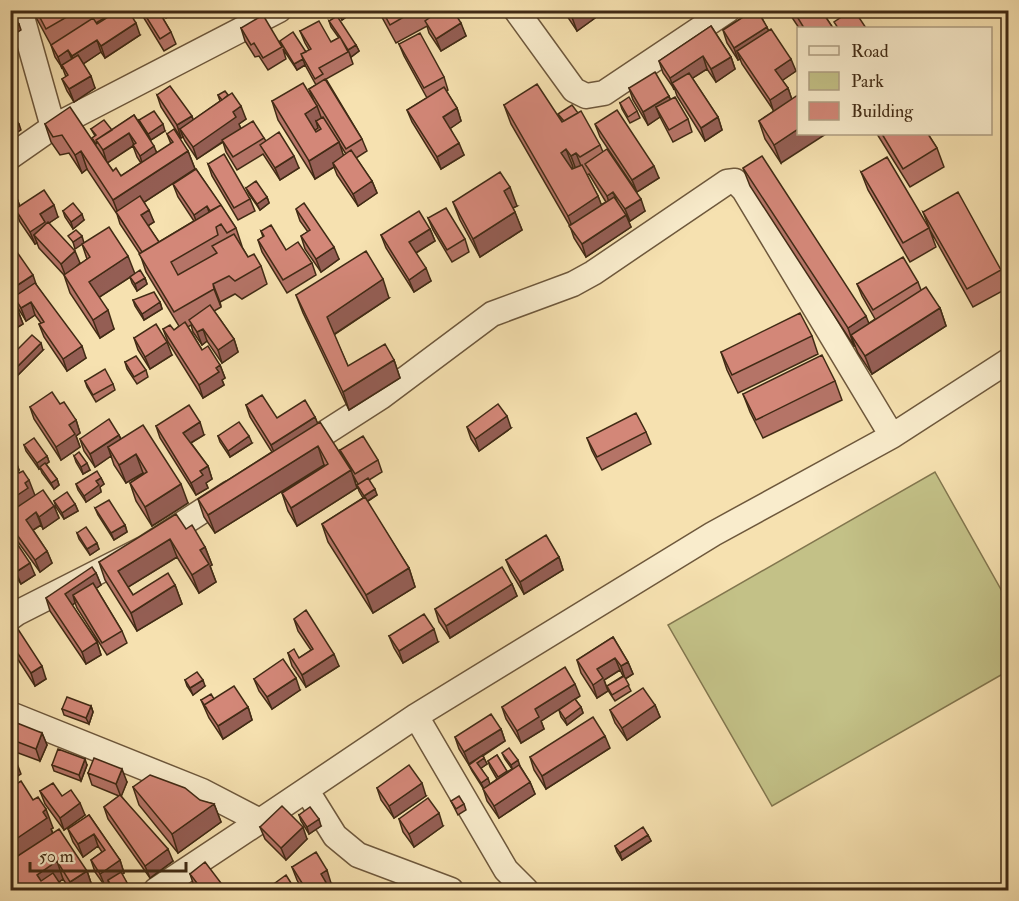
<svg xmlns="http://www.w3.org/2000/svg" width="1019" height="901" font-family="'IM FELL Double Pica',serif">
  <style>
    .green { fill: #c3c187; stroke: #82764e; stroke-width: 1.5 }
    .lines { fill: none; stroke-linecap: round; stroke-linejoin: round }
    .minor-casing { stroke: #6e583c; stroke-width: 27 }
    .minor { stroke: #f9eccc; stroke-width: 24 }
    .wall { fill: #b57467; stroke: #412b15; stroke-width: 1.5; fill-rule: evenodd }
    .shaded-wall { fill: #945e54; stroke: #412b15; stroke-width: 1.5 }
    .building { fill: #d38778; stroke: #412b15; stroke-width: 1.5 }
  </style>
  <rect width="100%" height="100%" fill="#f6e1b0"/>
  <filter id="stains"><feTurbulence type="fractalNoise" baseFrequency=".00333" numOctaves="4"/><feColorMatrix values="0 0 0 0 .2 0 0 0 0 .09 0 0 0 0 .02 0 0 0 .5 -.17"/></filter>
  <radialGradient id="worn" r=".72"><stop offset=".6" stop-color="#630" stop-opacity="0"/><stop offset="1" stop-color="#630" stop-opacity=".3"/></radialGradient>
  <!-- green -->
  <path class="green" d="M935 472 1008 602V671L772 806 668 625Z"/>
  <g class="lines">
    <defs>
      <path id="minor" d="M20 10 53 127
        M516 10 574 90 586 96 604 93 728 10
        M10 157 53 127 279 10
        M300 449 381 397 492 314 573 284 593 273 727 182 735 181 744 190 892 436
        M10 618 17 613 145 548 230 493
        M10 714 202 791 260 821 416 716 713 534 892 436 1008 361
        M416 716 506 870 526 890
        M307 791 335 836 358 855 451 890
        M156 890 260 821"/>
    </defs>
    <!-- minor casing -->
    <use href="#minor" class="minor-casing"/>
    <!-- minor -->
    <use href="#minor" class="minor"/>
  </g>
  <!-- wall -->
  <path class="wall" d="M32 10H118L96 23 97 24 140 35 105 58 101 52 83 64 95 88 74 102 67 91 62 79 66 77 63 69 55 57 51 45Z
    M139 10H158L171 32 176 44 164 51Z
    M336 10H356L342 20Z
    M378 10H454L466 36 441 51 429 33 427 26 396 43Z
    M563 10H606L577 31Z
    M741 10H772L762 18 768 30 796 71 782 80 788 88 792 100 781 163 765 139 759 121 774 111 742 64 740 59 738 60 727 43 723 30 745 16Z
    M787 10H821L833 28H799Z
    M831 10H844L834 16Z
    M329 21 356 45 359 51 351 57 350 55 353 64 326 79 362 139 367 151 356 158 372 181 377 193 358 206 337 175 334 167 315 179 278 120 272 101 313 99 309 89 316 85 305 65 297 70 283 49 286 59 268 70 259 56 255 57 245 41 241 28 281 45 306 52 309 50 305 43 300 31 331 42 339 38 331 27ZM339 143 346 154 343 155Z
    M711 26 731 57 735 69 716 82 707 69 692 78 718 117 722 130 705 141 677 96 675 90 663 73 659 61Z
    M399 44 444 77 448 90 446 91 457 108 461 121 450 128 464 155 441 169 412 122 407 110 427 98 404 56Z
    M629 88 669 96 670 99 688 119 692 132 673 142 660 117 648 125 633 100Z
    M157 95 193 120 220 101 218 95H228L246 119 239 124 240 128 264 138 266 141 299 168 280 180 263 154 237 170 226 152 223 142 197 159 185 141 183 137 181 138 161 107Z
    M620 103 637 111 640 118 630 123 622 109Z
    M504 105 562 122 558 114 600 145 603 152 645 211 630 221 627 218 631 227 586 257 574 238 570 226 511 124ZM589 174 606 202 601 205 598 196 587 175Z
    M134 115 157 153 171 144 167 134 188 151 195 169 144 202 154 222 148 226 159 242 194 221 178 197 173 184 196 169 236 228 242 246V247L248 257 261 266 267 284 242 299 235 294 220 302 221 307 214 311 234 339 238 352 222 363 207 341 202 345 193 332 191 325 188 327 202 350 220 365 225 378 222 380 224 385 203 398 168 342 163 329 174 330 179 326 146 272 140 254 120 224 117 214 87 169 82 173 69 153 60 155 51 142 45 124 93 141 95 136 91 129 112 130ZM133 146 137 157 141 163 121 176 113 171 107 163Z
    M139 120 165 131 151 140 142 126Z
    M595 124 659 178 637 192 600 137Z
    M877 134H928L937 148 944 167 910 187Z
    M208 164 250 199 255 211 238 220 212 176Z
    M743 168 869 323 875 319 862 296 857 284 918 282 921 290 940 308 946 326 872 374 858 353 855 346H854L750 186Z
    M861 172 929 228 936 247 910 262 868 190Z
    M246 188 267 197 269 203 260 210 249 194Z
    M18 201 20 207 58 217 49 223 80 263 78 266 87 259 82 244 134 274 145 278 147 284 137 291 132 283 130 277 99 297 114 329 100 338 70 293 64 275 39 248 37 243 35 244 20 222 18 217 10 221Z
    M453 202 517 206 513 208 522 230 480 257 460 220Z
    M296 209 339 259 321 272 305 249 301 236 308 232 300 221Z
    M63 211 84 220 73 229 65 217Z
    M923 212 1001 270 1008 288 973 307 930 230Z
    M428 218 465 239 469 252 452 262 433 230Z
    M430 229 435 241 416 253 431 281 414 292 386 248 381 235Z
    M261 231 286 250 312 263 316 275 287 293 262 252 258 240 263 237Z
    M10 242 35 283 86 358 67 371 44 337 39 324 41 323 35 315 26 321 18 308H17L23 324 10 332Z
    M296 295 389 298 334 335 348 366 394 360 400 378 349 410 303 313Z
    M133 300 160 302 162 309 144 320 135 306Z
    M812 336 818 354 738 393 727 370 721 352Z
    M134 338 172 355 150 369 138 350Z
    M43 350 18 375 10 368V357Z
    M125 362 146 370 148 377 137 384 127 369Z
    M85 381 113 384 115 390 96 402 87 387Z
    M835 381 842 400 763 438 750 412 743 394Z
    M60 404 76 420 80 433 76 436 80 447 61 460 34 419 30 407Z
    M246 405 277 418 315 417 317 423 343 458 340 450 378 460 382 472 369 480 377 495 367 502 409 568 415 587 373 613 328 542 322 524 363 498 359 491 357 485 358 484 353 475 357 488 297 526 288 511 282 493 325 466 324 465 215 533 204 517 198 499 272 452 250 417Z
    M156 426 204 435 191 443 208 466 212 479 206 483 208 488 196 495 160 438Z
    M467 427 511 428 479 451 471 439Z
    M646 432 651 444 602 470 592 451 587 438Z
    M119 435 121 439 188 503 152 526 136 501 130 483 144 474 143 473 126 483 114 465 111 456 95 467 84 451 80 439Z
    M218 436 252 443 230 457 220 442Z
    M24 445 47 456 49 462 46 464 57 479 59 485 54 489 42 473 40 468 39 469 26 451Z
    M10 449 19 470 18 471 34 495 54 506 59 518 43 529 41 525 33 530 47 551 52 563 40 572 10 531Z
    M74 456 90 470 83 474 76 462Z
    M101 478 104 484 100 487 101 492 86 502 78 490 76 484Z
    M54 501 75 504 78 511 64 519 56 507Z
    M95 508 125 525 127 532 114 540 98 515Z
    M186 529 205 547 212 565 210 566 216 582 199 593 177 557 128 587 133 595 175 585 182 604 137 631 105 580 99 562Z
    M10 533 35 575 21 584 14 574 10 576Z
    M77 533 99 549 90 555 79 539Z
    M559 557 563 570 524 594 511 572 506 560Z
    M96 573 101 585 96 588 122 631 127 643 107 655 77 608 75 603 72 605 97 642 101 655 86 664 50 611 46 598Z
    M512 584 517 596 450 638 439 622 435 609Z
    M294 619 339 666 306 687 292 666 288 653 299 658 311 650 298 631Z
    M10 621 46 679 35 686 10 647Z
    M389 636 438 642 403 663 394 648Z
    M613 637 628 662 633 674 625 679 631 691 615 701 609 692 607 686 623 676 620 670 604 680 608 691 597 698 581 673 577 660Z
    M254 679 300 690 272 709 259 691Z
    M185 680 205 686 193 695 187 686Z
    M580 696 575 699 581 707 583 713 567 725 561 717 559 710 571 701 541 721 544 729 521 743 506 719 502 707Z
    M214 699 248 707 252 720 223 739 209 718 201 700Z
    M655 705 660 717 627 740 615 723 610 710Z
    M91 706 93 712 89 724 64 715 62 709Z
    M10 724 42 733 47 745 40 761 10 750Z
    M501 729 505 741 483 756 487 764 481 768 490 784 497 779 490 767 488 761 497 755 507 772 512 769 505 759 502 753 520 766 530 782 535 794 499 818 487 801 483 788 472 771 469 765 459 749 455 737Z
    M610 748 546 789 534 770 530 757Z
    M52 765H87L81 781 54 771Z
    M88 773 127 782 121 796 173 861 150 878 108 819 104 807 119 796 92 785Z
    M133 787 214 804 221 822 178 853 139 805Z
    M10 788 33 800 53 828 51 829 53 833 87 871 93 889 92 891H71L63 879 59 882 65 891H17L10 879Z
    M377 788 426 796 394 818 381 800Z
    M40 791 62 796 85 815 64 830 45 804Z
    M451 801 464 804 466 810 458 815Z
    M89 815 120 860 124 873 122 874 131 891H112L109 884 105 886 95 872 91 860 102 852 98 846 83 857 73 842 68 829Z
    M299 815 321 826 309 834 301 821Z
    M399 819 443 826 414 847 403 832Z
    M260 827 307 839 286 860 265 839Z
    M648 835 651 841 622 860 617 852 615 846Z
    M292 867 331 883 327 885 330 891H303L297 880Z
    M190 874 227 891H198L194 886Z"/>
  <!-- shaded-wall -->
  <path class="shaded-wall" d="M163 10H177L166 18Z
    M339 10H356L342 20Z
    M573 10H606L577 31 570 12Z
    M761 10 772 11 751 25 749 19Z
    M136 23 140 35 105 58 101 46Z
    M461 23 466 36 441 51 436 39Z
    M19 24 21 30 10 37V30Z
    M767 27 772 39 737 51 740 59 738 60 734 48Z
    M97 40 101 52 77 68 72 56Z
    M356 45 359 51 351 57 348 50Z
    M68 50 73 62 62 65V69L58 57Z
    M13 54 15 61 10 64V56Z
    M703 56 707 69 676 89 672 83 674 90 670 78Z
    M731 57 735 69 716 82 711 69Z
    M303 59 305 65 297 70 294 64Z
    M791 59 796 71 780 82 775 70Z
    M91 76 95 88 74 102 69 89Z
    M788 88 792 100 774 113 770 100Z
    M669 96 674 109 656 107 660 117 648 125 643 112Z
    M241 106 246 119 239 124 241 129 197 159 193 147 233 112Z
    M317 106 324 125 316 121 318 128 312 132 305 114Z
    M457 108 461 121 448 130 443 117Z
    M192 116 196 128 180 129 183 137 181 138 177 125Z
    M718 117 722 130 705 141 701 128Z
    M19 124 21 130 10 137V129Z
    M163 124 165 131 151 140 148 134Z
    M798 129V134H826L781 163 774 145Z
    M129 133 134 145 107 163 103 150Z
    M339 142 345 160 333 163 334 167 315 179 309 161Z
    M459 143 464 155 441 169 437 157Z
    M154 146 159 159 144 169 140 156Z
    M566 149 573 167 568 171 561 153Z
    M81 151 87 169 82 173 75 155Z
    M188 151 195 169 120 218 113 200Z
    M576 153 583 171 578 175 571 156Z
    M294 156 299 168 280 180 275 168Z
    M654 166 659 178 637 192 632 180Z
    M372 181 377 193 358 206 353 194Z
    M510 187 517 206 511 209 504 191Z
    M613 192 618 204 611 209 607 196Z
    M598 196 605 214 575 234 568 216Z
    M267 197 269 203 260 210 257 204Z
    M641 199 645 211 630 221 625 209Z
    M18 201 22 214 15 209 18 217 10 221V206Z
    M54 205 58 217 46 225 34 235 37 243 35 244 30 232 40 214Z
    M207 206 211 218 198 227 194 215Z
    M149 210 154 222 146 227 141 215Z
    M515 212 522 230 480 257 473 239Z
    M82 214 84 220 73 229 71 222Z
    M626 215 631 227 586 257 582 244Z
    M430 229 435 241 414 254 409 242Z
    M82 236 84 243 75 249 73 242Z
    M334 247 339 259 321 272 316 259Z
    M75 251 80 263 66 277 61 264Z
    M128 256 135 274 95 300 89 282Z
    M426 268 431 281 414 292 409 280Z
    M33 275 39 293 14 297 18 308 10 312V290Z
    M145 278 147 284 137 291 135 284Z
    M383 279 389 298 333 335 327 317Z
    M213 284 220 302 221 307 214 289Z
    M31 302 35 315 26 321 21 308Z
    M160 302 162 309 144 320 142 314Z
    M940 308 946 326 872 374 865 356Z
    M108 310 114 329 100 338 93 320Z
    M18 311 23 324 10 332V316Z
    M866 316 873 334 851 335 855 346H854L848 328Z
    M203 329 207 341 202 345 197 332Z
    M234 339 238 352 222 363 218 350Z
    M167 342 172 355 150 369 145 357Z
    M41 343 43 350 18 375 15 369Z
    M82 346 86 358 67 371 63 359Z
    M394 360 400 378 349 410 343 392Z
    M220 365 225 378 222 380 224 385 203 398 199 385 216 368Z
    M507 416 511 428 479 451 475 439Z
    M315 417 320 429 276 457 271 445Z
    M76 420 80 433 76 436 80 447 61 460 56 447 69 425Z
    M200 422 204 435 187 445 183 433Z
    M119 435 124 447H108L111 456 95 467 90 454Z
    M249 436 252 443 230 457 228 451Z
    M318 446 324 465 215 533 208 515Z
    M13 452 19 470 14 474 10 484V453Z
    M136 454 143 473 126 483 119 465Z
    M47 456 49 462 39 469 37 463Z
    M87 463 90 470 83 474 81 467Z
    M208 466 212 479 206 483 208 488 196 495 191 483 200 471Z
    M351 470 357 488 297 526 291 508Z
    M101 478 104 484 100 487 101 492 86 502 84 496 96 481Z
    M57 479 59 485 54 489 51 483Z
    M29 480 36 498 10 523V500L25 483Z
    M181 484 188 503 152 526 145 507Z
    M375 489 377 495 366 502 364 496Z
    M75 504 78 511 64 519 62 513Z
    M54 506 59 518 43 529 39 517Z
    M36 512 41 525 30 532 26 520Z
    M125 525 127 532 114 540 111 533Z
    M170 539 177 557 125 589 118 571Z
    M97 543 99 549 90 555 87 549Z
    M205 547 212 565 210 566 216 582 199 593 192 575 200 550Z
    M47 551 52 563 40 572 35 560Z
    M559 557 563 570 524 594 520 582Z
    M30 563 35 575 21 584 16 572Z
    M10 565 14 574 10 576Z
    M409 568 415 587 373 613 366 595Z
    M96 573 101 585 77 602 73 595 75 603 69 607 65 594Z
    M512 584 517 596 450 638 446 626Z
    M175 585 182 604 137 631 131 613Z
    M434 629 438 642 403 663 399 651Z
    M97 642 101 655 86 664 82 652Z
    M334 654 339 666 306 687 302 675Z
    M615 658 620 670 604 680 608 691 597 698 593 685 597 669Z
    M628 662 633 674 625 679 621 666Z
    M42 666 46 679 35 686 31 673Z
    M296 678 300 690 272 709 267 697Z
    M203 680 205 686 193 695 190 688Z
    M575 684 580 696 541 721 544 729 521 743 517 731 535 709Z
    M655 705 660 717 627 740 622 728Z
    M91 706 93 712 89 724 86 718Z
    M248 707 252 720 223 739 218 726Z
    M581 707 583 713 567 725 565 719Z
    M501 729 505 741 469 764 464 752Z
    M42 733 47 745 40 761 36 749Z
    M605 736 610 748 546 789 542 776Z
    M484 758 487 764 480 769 477 763Z
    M85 759 87 765 81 781 79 775Z
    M518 760 520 766 513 771 511 765Z
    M16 761 21 774 10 781V765Z
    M122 769 127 782 121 797 116 784Z
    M488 778 490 784 484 789 481 783Z
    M530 782 535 794 499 818 494 806Z
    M422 783 426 796 394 818 389 806Z
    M80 803 85 815 64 830 60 818Z
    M214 804 221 822 178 853 172 834Z
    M46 809 53 828 51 829 54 837 10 865V843Z
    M439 813 443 826 414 847 409 834Z
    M319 819 321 826 309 834 307 827Z
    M303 827 307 839 286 860 281 848Z
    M94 834 98 846 83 857 78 844Z
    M648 835 651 841 622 860 620 853Z
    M168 849 173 861 150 878 145 866Z
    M120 860 124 873 109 883 108 880 109 884 105 886 100 874Z
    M57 861 63 879 47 891 37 875Z
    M327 870 331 883 325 886 321 874Z
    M87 871 93 889 92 891H74L70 882Z"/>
  <!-- building -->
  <path class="building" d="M36 10H79L46 29Z
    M119 10H128L136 23 101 46 97 40 72 56 68 50 58 57 51 45 93 18 97 24Z
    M142 10H158L171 32 160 39Z
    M382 10H416L390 25Z
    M441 10H453L461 23 436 39 425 21Z
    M743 10H754L747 15Z
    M754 10H757L767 27 734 48 723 30Z
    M793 10H821L833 28H804Z
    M852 10H854L866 28H838L834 22Z
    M12 14 19 24 10 30V16Z
    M263 15 282 47 263 58 254 43 251 45 241 28Z
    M337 16 356 45 348 50 340 37 329 21Z
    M319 21 331 42 340 37 348 52 319 68 323 74 315 79 301 54 311 49 300 31Z
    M711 26 731 57 711 69 703 56 670 78 659 61Z
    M771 29 791 59 775 70 788 88 770 100 737 51Z
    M293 32 306 52 301 54 303 59 294 64 280 41Z
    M420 33 444 77 424 88 399 44Z
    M78 55 91 76 69 89 62 79 68 75 62 65Z
    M655 72 669 96 643 112 629 88Z
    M689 73 718 117 701 128 672 83Z
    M325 79 362 139 346 149 309 89Z
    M303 83 317 106 305 114 316 132 321 129 316 121 323 117 339 142 309 161 272 101Z
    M537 84 562 122 581 111 600 145 580 157 576 153 571 156 566 149 561 153 572 169 582 165 598 196 568 216 504 105Z
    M170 86 192 116 177 125 157 95Z
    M444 87 457 108 443 117 459 143 437 157 407 110Z
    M225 91 228 95 222 100 218 95Z
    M232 93 241 106 233 112 236 117 193 147 180 129Z
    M798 95V129L774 145 759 121Z
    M629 97 637 111 628 117 620 103Z
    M675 97 688 119 669 130 656 107Z
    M572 105 578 113 564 121 558 114Z
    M70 107 113 171 116 168 121 176 173 142 167 134 174 129 188 151 113 200 81 151 75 155 62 135 53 137 45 124Z
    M617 110 654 166 632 180 595 124Z
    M10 111 19 124 10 129Z
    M154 111 163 124 148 134 139 120Z
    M134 115 154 146 140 156 133 145 136 143 129 133 103 150 96 140Z
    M104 120 112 130 96 140 97 143 96 144 92 138 96 135 91 129Z
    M253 121 264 138 233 157 222 140Z
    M279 132 294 156 275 168 260 145Z
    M882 134H928L937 148 903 169Z
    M607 149 641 199 625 209 613 192 607 196 585 164Z
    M351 150 372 181 353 194 333 163Z
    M224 154 250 199 234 208 208 164Z
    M762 156 866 316 848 328 743 168Z
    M887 157 929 228 903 243 861 172Z
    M196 169 221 205 210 211 207 206 194 215 173 184Z
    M500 172 510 187 504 191 515 212 473 239 453 202Z
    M256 181 267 197 257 204 246 188Z
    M44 190 54 205 40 214 45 222 30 232 15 209Z
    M10 191 18 201 10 206Z
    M958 192 1001 270 967 289 923 212Z
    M140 196 149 210 141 215 159 242 142 252 116 212Z
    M614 197 626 215 582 244 569 226Z
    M73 203 82 214 71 222 63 211Z
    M304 203 334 247 316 259 301 236 310 230 296 209Z
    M221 205 236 228 227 233 221 224 216 227 218 235 171 262 178 275 217 253 212 246 234 234 248 257 254 254 261 266 235 281 229 276 213 284 214 289 174 312 139 254Z
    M446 208 465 239 447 250 428 218Z
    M419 211 430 229 409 242 426 268 409 280 381 235Z
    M48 222 75 251 61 264 34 235Z
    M271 225 286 250 298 242 312 263 283 280 258 240 264 236 261 231Z
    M109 227 128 256 89 282 108 310 93 320 64 275 90 257 82 244Z
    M76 230 82 236 73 242 68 236Z
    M10 242 33 275 10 290Z
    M366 251 383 279 327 317 348 366 385 344 394 360 343 392 296 295Z
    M903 257 918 282 873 310 857 284Z
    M140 270 145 278 135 284 130 277Z
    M35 283 82 346 63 359 39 324 44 322 31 302 21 308 14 297Z
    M926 287 940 308 865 356 851 335Z
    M154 292 160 302 142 314 133 300Z
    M12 302 18 311 10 316V303Z
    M210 305 234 339 218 350 203 329 197 332 189 320Z
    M800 313 812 336 732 375 721 352Z
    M185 322 202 350 208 346 220 365 216 368 219 372 199 385 163 329 170 325 174 330Z
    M156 324 167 342 145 357 134 338Z
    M32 335 41 343 15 369 10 364V357Z
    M822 355 835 381 756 420 743 394Z
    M136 356 146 370 134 377 125 362Z
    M105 369 113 384 93 395 85 381Z
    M52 392 60 404 64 402 76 420 69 425 75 434 56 447 30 407Z
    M262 395 277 418 305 400 315 417 271 445 246 405Z
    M498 404 507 416 475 439 467 427Z
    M189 405 200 422 183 433 208 466 200 471 203 475 191 483 156 426Z
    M636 413 646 432 597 457 587 438Z
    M109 419 119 435 90 454 80 439Z
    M239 422 249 436 228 451 218 436Z
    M320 422 351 470 291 508 282 493 328 464 318 446 208 515 198 499Z
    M143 425 181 484 145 507 130 483 147 472 136 454 119 465 108 447Z
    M363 436 378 460 355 474 340 450Z
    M34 438 47 456 37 463 24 445Z
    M79 452 87 463 81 467 74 456Z
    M45 463 57 479 51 483 40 467Z
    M17 470 19 473 23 471 29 480 25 483 28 488 10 500V474Z
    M97 471 101 478 96 481 99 485 84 496 76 484Z
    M368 478 375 489 364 496 357 485Z
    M43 490 54 506 39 517 36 512 26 520 47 551 35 560 10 525V512Z
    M67 492 75 504 62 513 54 501Z
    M365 497 409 568 366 595 322 524Z
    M109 500 125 525 111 533 95 508Z
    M176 514 186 529 192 525 205 547 200 550 209 564 192 575 170 539 118 571 133 595 168 573 175 585 131 613 99 562Z
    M86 527 97 543 87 549 77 533Z
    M10 533 30 563 16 572 10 564Z
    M546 535 559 557 520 582 506 560Z
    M92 567 96 573 65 594 97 642 82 652 46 598Z
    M502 567 512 584 446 626 435 609Z
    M93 583 122 631 102 643 73 595Z
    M306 610 334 654 302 675 288 653 294 649 299 658 313 649 294 619Z
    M424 614 434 629 399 651 389 636Z
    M12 620 42 666 31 673 10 642V621Z
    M613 637 628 662 621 666 615 658 597 669 603 678 593 685 577 660Z
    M283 659 296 678 267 697 254 679Z
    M565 667 575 684 535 709 539 717 517 731 502 707Z
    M197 672 203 680 190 688 185 680Z
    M624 676 629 685 612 695 607 686Z
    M234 686 248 707 218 726 204 705Z
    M643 688 655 705 622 728 610 710Z
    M211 694 214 699 204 705 207 709 201 700Z
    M67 697 91 706 86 718 62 709Z
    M575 699 581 707 565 719 559 710Z
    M491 714 501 729 464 752 455 737Z
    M593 717 605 736 542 776 530 757Z
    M12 721 42 733 36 749 10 739V724Z
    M509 748 518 760 511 765 502 753Z
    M58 749 85 759 79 775 52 765Z
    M10 754 16 761 10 765Z
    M483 755 484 758 477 763 488 778 481 783 469 765Z
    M497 755 507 771 498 777 488 761Z
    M94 758 122 769 116 784 88 773Z
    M409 765 422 783 389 806 377 788Z
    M519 765 530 782 494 806 483 789Z
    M150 775 185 788 200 800 214 804 172 834 133 787Z
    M21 781 33 800 38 797 46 809 43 812 47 818 10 843V788Z
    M53 783 62 796 71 790 80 803 60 818 40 791Z
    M120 795 168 849 145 866 104 807Z
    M459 796 464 804 456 809 451 801Z
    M428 798 439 813 409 834 399 819Z
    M282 806 303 827 281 848 260 827Z
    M310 807 319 819 307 827 299 815Z
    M89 815 120 860 100 874 91 860 105 850 94 834 78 844 68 829Z
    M643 827 648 835 620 853 615 846Z
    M59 829 87 871 70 882 57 861 37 875 41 881 53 873 65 891H23L10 872V861Z
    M316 852 327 870 321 874 331 891H307L292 867Z
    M205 862 227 891H203L190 874Z
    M121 872 130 888 125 891H114L108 880Z
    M286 875 296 891H264Z
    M188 886 191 891H182Z"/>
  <!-- margin -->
  <rect width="1019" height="901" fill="none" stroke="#f6e1b0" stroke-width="36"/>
  <rect x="12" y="12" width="995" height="877" fill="none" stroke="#412b15" stroke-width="3"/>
  <rect x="18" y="18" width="983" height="865" fill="none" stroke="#412b15" stroke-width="1.5"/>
  <!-- legend -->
  <rect x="797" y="27" width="195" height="108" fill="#f9eccc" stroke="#af9f83" stroke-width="1.5"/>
  <rect x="809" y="46" width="30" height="9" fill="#f9eccc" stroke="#af9f83" stroke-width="1.5"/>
  <text x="851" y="57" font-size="18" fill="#412b15">Road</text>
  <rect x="809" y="72" width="30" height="18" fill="#c3c187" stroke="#af9f83" stroke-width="1.5"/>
  <text x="851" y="87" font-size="18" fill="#412b15">Park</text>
  <rect x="809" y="102" width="30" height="18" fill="#d38778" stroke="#af9f83" stroke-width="1.5"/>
  <text x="851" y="117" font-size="18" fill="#412b15">Building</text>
  <!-- scale -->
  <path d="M30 862v9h156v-9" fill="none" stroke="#412b15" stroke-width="3"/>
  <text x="39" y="862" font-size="18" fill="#412b15" stroke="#f9eccc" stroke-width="4.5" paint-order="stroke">50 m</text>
  <rect width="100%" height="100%" filter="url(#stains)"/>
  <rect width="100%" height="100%" fill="url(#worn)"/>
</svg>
